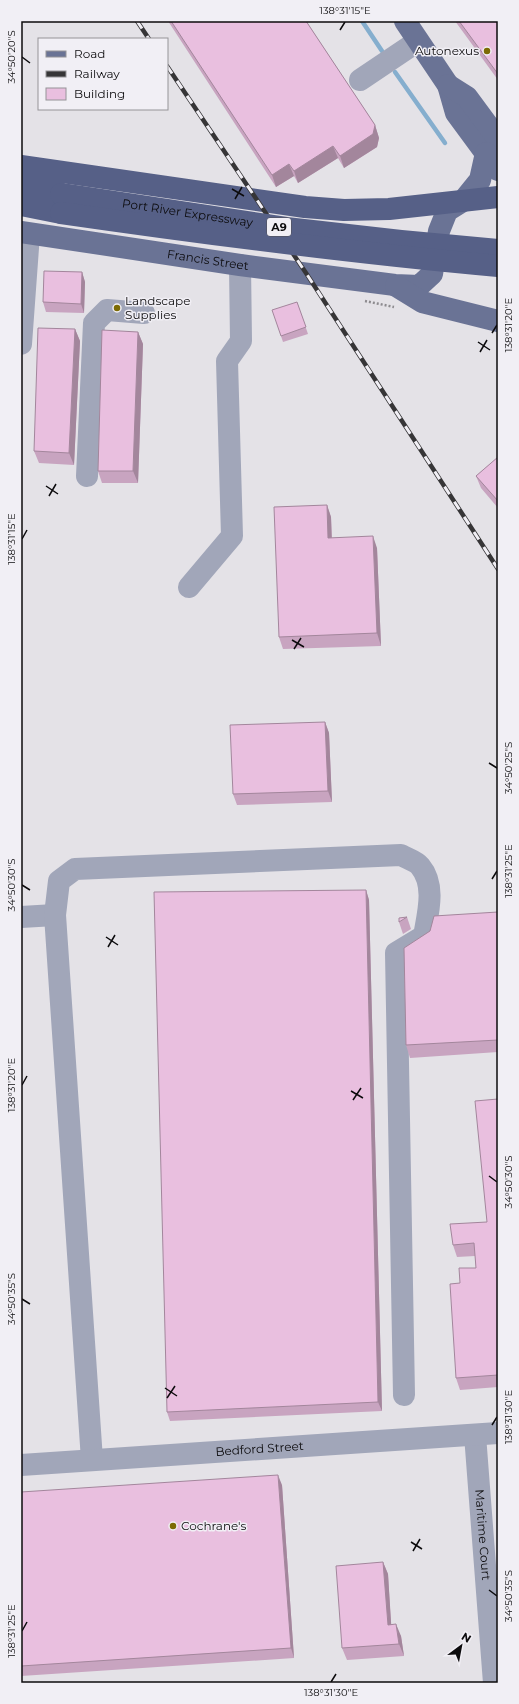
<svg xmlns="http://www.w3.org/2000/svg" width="519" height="1704" font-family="Montserrat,sans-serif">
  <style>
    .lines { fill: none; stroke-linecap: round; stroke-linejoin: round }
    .stream { stroke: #85aece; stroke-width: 4.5 }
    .path { stroke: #8d8b8f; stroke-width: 2.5; stroke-dasharray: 2 2; stroke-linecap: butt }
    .minor { stroke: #a1a6b9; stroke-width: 22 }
    .major { stroke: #6a7395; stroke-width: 22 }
    .highway { stroke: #566087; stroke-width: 22 }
    .rail-casing { stroke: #363537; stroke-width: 4.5 }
    .rail { stroke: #f1eff5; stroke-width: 3; stroke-dasharray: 9; stroke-linecap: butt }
    .highway-bridge { stroke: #566087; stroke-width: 22 }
    .wall { fill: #c8a4c0 }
    .shaded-wall { fill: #a3869c }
    .building { fill: #e9bfdf; stroke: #a3869c }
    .ticks { fill: none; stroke: #0c0b0d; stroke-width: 1.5 }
    .poi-dot { fill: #7c6b04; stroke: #f1eff5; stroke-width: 1.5 }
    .labels { text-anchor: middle; stroke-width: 3; stroke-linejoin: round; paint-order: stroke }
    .shield { fill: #f1eff5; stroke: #514f53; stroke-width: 1 }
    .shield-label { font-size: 11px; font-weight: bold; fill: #0c0b0d }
    .poi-label { font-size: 12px; fill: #0c0b0d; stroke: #f1eff5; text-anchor: start }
    .street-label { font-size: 12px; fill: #0c0b0d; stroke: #f1eff5 }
    .neatline { fill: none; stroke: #0c0b0d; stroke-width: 1.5 }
    .ticks-label { font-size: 10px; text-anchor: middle; fill: #0c0b0d }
  </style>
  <rect width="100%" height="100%" fill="#e4e2e7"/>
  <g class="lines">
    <!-- stream -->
    <path class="stream" d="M362 21 382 51
      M395 72 445 143"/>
    <!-- path -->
    <path class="path" d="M365 301 394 307"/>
    <!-- minor -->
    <g class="minor">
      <path d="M360 80 418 41"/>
      <path d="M21 344 29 234"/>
      <path d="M87 476 94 323 107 310 144 313"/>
      <path d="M189 587 232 536 227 361 241 341 240 265"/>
      <path d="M21 917 55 915"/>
      <path id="s1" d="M475 1435 494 1683"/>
      <path d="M92 1460 55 915 59 881 75 869 401 855C406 858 416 861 420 866 436 885 428 913 424 936L396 953 404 1395"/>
      <path id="s2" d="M21 1465 498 1433"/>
    </g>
    <!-- major -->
    <g class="major">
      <path d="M405 21 448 85 456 113 498 170"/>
      <path d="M448 85 467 97 498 139"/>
      <path id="s3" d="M21 232 240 265 395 285 419 286 432 274 439 231 447 211 463 201 480 180 486 153"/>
      <path d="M396 286 422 302 498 321"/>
    </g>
    <!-- highway -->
    <path class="highway" d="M21 166 305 207 344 210 389 209 498 197
      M21 186 61 194
      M21 205 61 213"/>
    <defs>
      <path id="rail" d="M137 21 149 39
        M167 66 306 273 498 569"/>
    </defs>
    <!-- rail casing -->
    <use href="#rail" class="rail-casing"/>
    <!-- rail -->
    <use href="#rail" class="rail"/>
    <!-- highway-bridge -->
    <g class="highway-bridge">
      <path id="s4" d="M61 194 286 228 401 241 498 250"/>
      <path d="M61 213C207 234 352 253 498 266"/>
    </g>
  </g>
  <!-- wall -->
  <path class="wall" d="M168 21H306L375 125 379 138 377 147 344 168 338 158 298 183 294 176 276 187Z
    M455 21H498V80Z
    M82 272 85 282 84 313 46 312 43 302Z
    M297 302 308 334 283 342 281 336Z
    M75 329 80 341 74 465 39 463 34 451Z
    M138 332 143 344 138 483H102L98 471Z
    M498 457V508L481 488 476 476Z
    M327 505 331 517 332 538 377 548 381 646 283 649 279 637Z
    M325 722 329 733 332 802 237 805 233 794Z
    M366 890 369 900 382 1411 170 1421 167 1412Z
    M498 912V1052L410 1058 406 1045Z
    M407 917 411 929 403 934 399 922Z
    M498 1099V1387L460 1390 456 1378 460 1283 476 1268 475 1256 457 1257 453 1245 487 1222Z
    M282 1485 294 1658 21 1676V1492Z
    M383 1562 388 1574 391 1625 401 1636 404 1656 347 1660 342 1648Z"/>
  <!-- shaded-wall -->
  <path class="shaded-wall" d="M375 125 379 138 377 147 344 168 340 156Z
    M333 146 338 158 298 183 294 171Z
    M289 164 294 176 276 187 272 175Z
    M82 272 85 282 84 313 81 304Z
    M75 329 80 341 74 465 69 453Z
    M138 332 143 344 138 483 133 471Z
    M327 505 331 517 332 550 328 538Z
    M373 536 377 548 381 646 377 633Z
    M325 722 329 733 332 802 328 791Z
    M366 890 369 900 382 1411 378 1402Z
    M278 1475 282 1485 294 1658 291 1648Z
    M383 1562 388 1574 392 1637 388 1625Z
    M396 1624 401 1636 404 1656 399 1644Z"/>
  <!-- building -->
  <path class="building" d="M171 21H306L375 125 373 134 340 156 333 146 294 171 289 164 272 175Z
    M459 21H498V74Z
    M44 271 82 272 81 304 43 302Z
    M297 302 306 327 281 336 272 310Z
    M38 328 75 329 69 453 34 451Z
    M102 330 138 332 133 471H98Z
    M498 457V501L476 476Z
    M327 505 328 538 373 536 377 633 279 637 274 507Z
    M325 722 328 791 233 794 230 725Z
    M366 890 378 1402 167 1412 154 892Z
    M498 912V1040L406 1045 404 948 430 931 434 916Z
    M407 917 399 922V918Z
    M498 1099V1375L456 1378 450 1284 460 1283 459 1268H476L474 1243 453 1245 450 1224 487 1222 475 1101Z
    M278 1475 291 1648 21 1666V1492Z
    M383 1562 388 1625 396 1624 399 1644 342 1648 336 1566Z"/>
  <!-- ticks -->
  <path class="ticks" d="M340 30 345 22M22 57 30 63M232 189 244 196M235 199 242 187M492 333 497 325M478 342 490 350M480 352 487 340M46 486 58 494M49 496 56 484M22 539 27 530M292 640 304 647M294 649 301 638M489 763 497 768M492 879 497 871M22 885 30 890M106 937 118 945M108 947 115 935M22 1085 27 1076M351 1091 363 1098M353 1100 361 1088M489 1176 497 1182M22 1299 30 1304M165 1388 177 1396M167 1398 175 1386M492 1425 497 1417M411 1542 422 1549M413 1551 420 1539M489 1590 497 1596M22 1631 27 1622M331 1682 336 1674"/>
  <!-- markers -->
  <g class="poi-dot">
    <circle cx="487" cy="51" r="4"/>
    <circle cx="117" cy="308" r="4"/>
    <circle cx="173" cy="1526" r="4"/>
  </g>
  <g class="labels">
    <!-- shield labels -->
    <rect class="shield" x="267" y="218" width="24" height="18" rx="3"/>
    <g class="shield-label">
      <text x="279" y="231">A9</text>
    </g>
    <!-- poi labels -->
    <g class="poi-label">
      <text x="479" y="55" text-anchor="end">Autonexus</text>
      <text x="125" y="305">Landscape<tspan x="125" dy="14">Supplies</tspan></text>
      <text x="181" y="1530">Cochrane's</text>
    </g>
    <!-- street labels -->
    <g class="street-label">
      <text dy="4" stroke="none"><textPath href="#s4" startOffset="128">Port River Expressway</textPath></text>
      <text dy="4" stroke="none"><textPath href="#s3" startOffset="189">Francis Street</textPath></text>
      <text dy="4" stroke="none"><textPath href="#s2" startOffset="239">Bedford Street</textPath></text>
      <text dy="4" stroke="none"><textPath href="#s1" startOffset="100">Maritime Court</textPath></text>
    </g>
  </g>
  <!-- border -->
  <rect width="519" height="1704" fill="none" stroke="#f1eff5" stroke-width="44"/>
  <!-- legend -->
  <rect x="38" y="38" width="130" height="72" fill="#f1eff5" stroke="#959498"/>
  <rect x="46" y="51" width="20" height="6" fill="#6a7395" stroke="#959498"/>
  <text x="74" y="58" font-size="12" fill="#0c0b0d">Road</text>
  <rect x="46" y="71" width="20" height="6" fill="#363537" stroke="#959498"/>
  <text x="74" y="78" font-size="12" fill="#0c0b0d">Railway</text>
  <rect x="46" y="88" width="20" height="12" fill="#e9bfdf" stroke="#959498"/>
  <text x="74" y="98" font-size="12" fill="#0c0b0d">Building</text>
  <!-- north arrow -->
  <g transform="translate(461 1646) rotate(32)" stroke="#f1eff5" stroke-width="3" paint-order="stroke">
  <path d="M0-3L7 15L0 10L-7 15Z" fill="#0c0b0d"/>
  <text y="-6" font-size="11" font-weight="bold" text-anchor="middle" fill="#0c0b0d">N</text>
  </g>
  <rect x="22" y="22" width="475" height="1660" class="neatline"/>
  <g class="ticks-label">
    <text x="345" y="14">138°31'15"E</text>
    <text transform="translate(11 57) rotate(-90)" y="4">34°50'20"S</text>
    <text transform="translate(508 325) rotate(-90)" y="4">138°31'20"E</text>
    <text transform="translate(11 539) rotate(-90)" y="4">138°31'15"E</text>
    <text transform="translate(508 768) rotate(-90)" y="4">34°50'25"S</text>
    <text transform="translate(508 871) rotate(-90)" y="4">138°31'25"E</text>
    <text transform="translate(11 885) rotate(-90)" y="4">34°50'30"S</text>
    <text transform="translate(11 1085) rotate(-90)" y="4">138°31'20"E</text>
    <text transform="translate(508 1182) rotate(-90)" y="4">34°50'30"S</text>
    <text transform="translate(11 1299) rotate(-90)" y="4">34°50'35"S</text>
    <text transform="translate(508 1417) rotate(-90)" y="4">138°31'30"E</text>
    <text transform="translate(508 1596) rotate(-90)" y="4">34°50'35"S</text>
    <text transform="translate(11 1631) rotate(-90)" y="4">138°31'25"E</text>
    <text x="331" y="1696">138°31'30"E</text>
  </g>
</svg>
